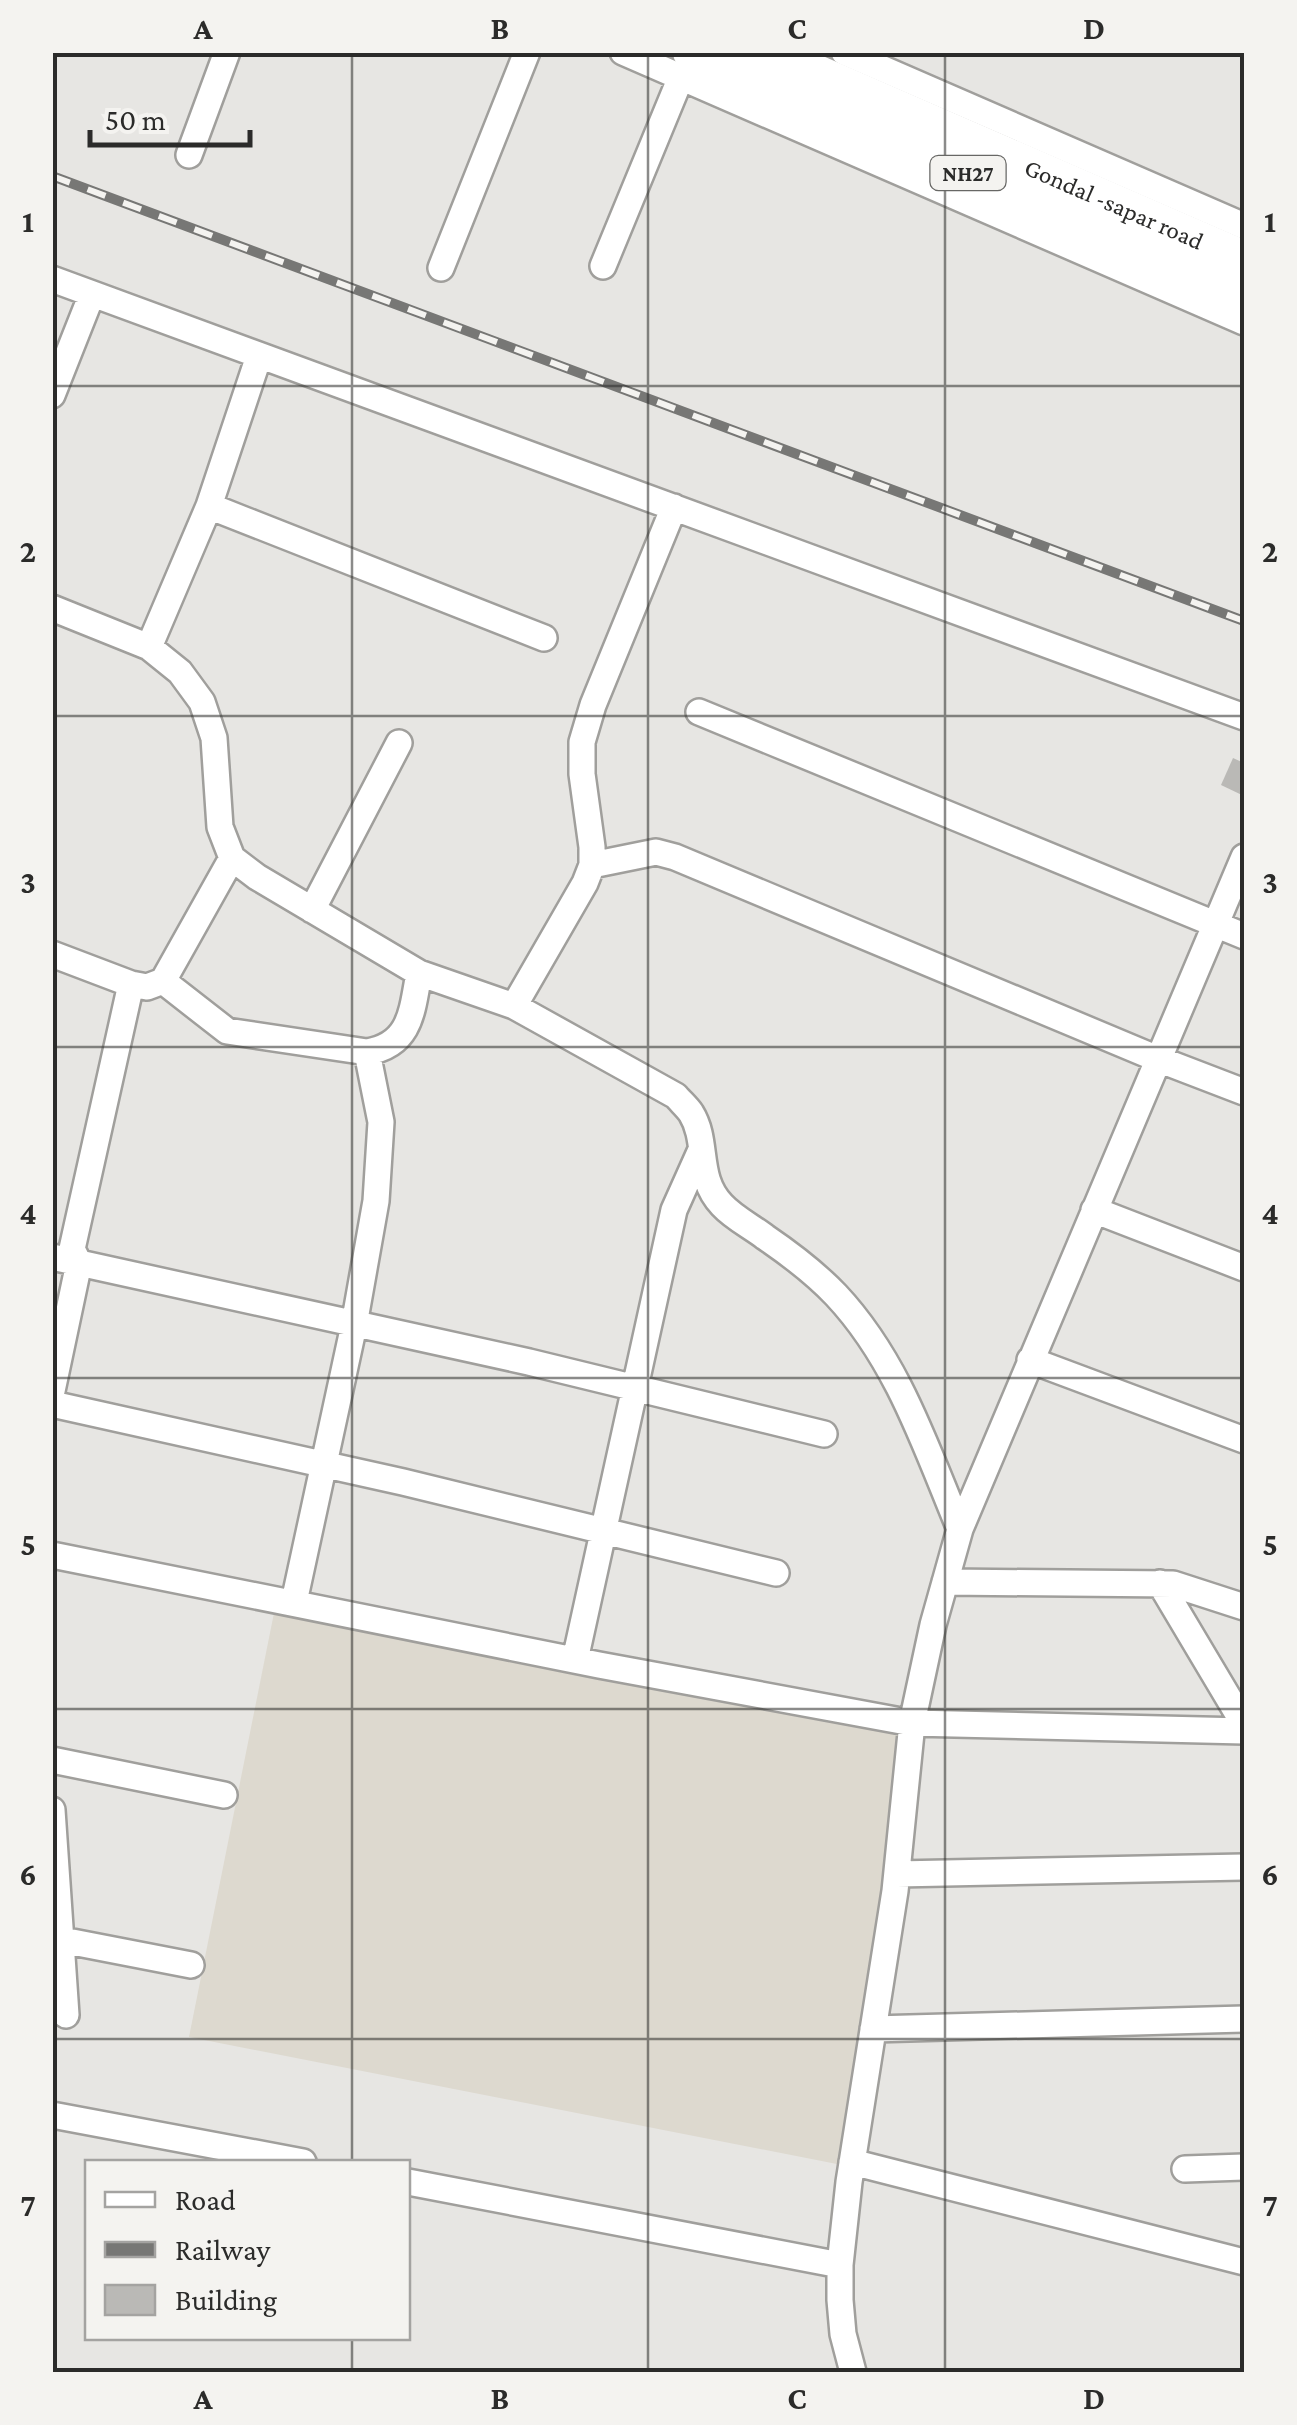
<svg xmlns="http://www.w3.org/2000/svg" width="1297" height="2425" font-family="'Crimson Pro',serif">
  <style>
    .built { fill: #ddd9cf }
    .building { fill: #bab9b6 }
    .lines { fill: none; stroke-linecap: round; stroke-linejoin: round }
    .minor-casing { stroke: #a09f9c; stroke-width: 30 }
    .highway-casing { stroke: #a09f9c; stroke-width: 42 }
    .minor { stroke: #fff; stroke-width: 25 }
    .highway { stroke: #fff; stroke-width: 38 }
    .rail-casing { stroke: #777775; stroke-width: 10 }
    .rail { stroke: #f4f3f0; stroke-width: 6; stroke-dasharray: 19; stroke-linecap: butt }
    .grid { fill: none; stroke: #2b2b2a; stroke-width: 2.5; stroke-opacity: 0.55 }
    .labels { text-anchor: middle; stroke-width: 8; stroke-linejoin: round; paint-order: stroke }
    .shield { fill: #f4f3f0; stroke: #676765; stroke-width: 2.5 }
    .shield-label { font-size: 22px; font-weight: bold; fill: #2b2b2a }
    .street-label { font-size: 25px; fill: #2b2b2a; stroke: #f4f3f0 }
    .neatline { fill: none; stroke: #2b2b2a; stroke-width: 4 }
    .grid-label { font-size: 32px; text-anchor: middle; font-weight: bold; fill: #2b2b2a }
  </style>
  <rect width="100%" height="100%" fill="#e7e6e3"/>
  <!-- built -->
  <path class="built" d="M275 1608 922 1735 847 2166 189 2037Z"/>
  <!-- building -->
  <path class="building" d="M1233 758 1244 763V796L1221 785Z"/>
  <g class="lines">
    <defs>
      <path id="minor" d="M623 52 1244 322
        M844 52 1244 226
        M189 155 227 52
        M603 266 681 77
        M441 268 527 52
        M52 279 1244 717
        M52 395 92 294
        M209 506 544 638
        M52 608 149 647 180 672 202 702 214 738 220 827 232 858 257 877 419 973 514 1006 676 1096C680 1101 687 1107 691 1113 709 1142 695 1177 722 1205 734 1218 752 1227 765 1237 790 1254 815 1273 836 1295 898 1361 926 1448 960 1529
        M149 647 209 506 259 356
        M699 712 1244 936
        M592 865 656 852 675 857 1158 1059 1244 1092
        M312 910 399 743
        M52 954 131 984 147 987 163 981 232 858
        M163 981 227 1031 367 1052C411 1045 412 1011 419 973
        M514 1006 585 883 592 865V847L582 774V742L593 705 674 507
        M1094 1210 1244 1268
        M52 1257 529 1362 824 1434
        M1030 1360 1244 1440
        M52 1391 79 1263 72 1249 131 984
        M52 1404 403 1482 776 1573
        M52 1555 599 1665 912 1723 1244 1731
        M945 1582 1173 1584 1244 1607
        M1160 1583 1244 1724
        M294 1602 354 1325 376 1201 381 1122 367 1052
        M575 1660 674 1210 700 1152
        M52 1760 224 1795
        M52 1810 66 2015
        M897 1874 1244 1867
        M62 1940 191 1965
        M873 2029 1244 2019
        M52 2115 303 2162
        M852 2162 1244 2262
        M1185 2169 1244 2167
        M408 2182 840 2265
        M853 2372 843 2334 840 2300V2265L849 2182 895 1891 912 1723 933 1625 960 1529 1244 857"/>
      <g id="highway">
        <path d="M692 52 1244 293"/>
        <path id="s1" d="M766 52 1244 260"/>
      </g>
    </defs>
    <!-- minor casing -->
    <use href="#minor" class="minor-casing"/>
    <!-- highway casing -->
    <use href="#highway" class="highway-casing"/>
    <!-- minor -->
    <use href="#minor" class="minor"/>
    <!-- highway -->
    <use href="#highway" class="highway"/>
    <defs>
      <path id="rail" d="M52 176 1244 621"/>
    </defs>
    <!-- rail casing -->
    <use href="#rail" class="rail-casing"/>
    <!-- rail -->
    <use href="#rail" class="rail"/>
  </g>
  <!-- grid -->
  <path class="grid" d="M352 52V2162M648 52V2372M945 52V2372M52 386H1244M52 716H1244M52 1047H1244M52 1378H1244M52 1709H1244M52 2039H1244M352 2338V2372"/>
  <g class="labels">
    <!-- shield labels -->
    <rect class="shield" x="930.5" y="156" width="75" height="34" rx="8"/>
    <g class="shield-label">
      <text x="968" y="181">NH27</text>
    </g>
    <!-- street labels -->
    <g class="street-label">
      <text dy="9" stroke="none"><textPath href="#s1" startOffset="380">Gondal -sapar road</textPath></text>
    </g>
  </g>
  <!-- border -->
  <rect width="1297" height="2425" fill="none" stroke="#f4f3f0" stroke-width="110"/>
  <!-- legend -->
  <rect x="85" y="2160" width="325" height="180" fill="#f4f3f0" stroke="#a4a3a1" stroke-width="2.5"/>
  <rect x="105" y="2192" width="50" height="15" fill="#ffffff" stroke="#a4a3a1" stroke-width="2.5"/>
  <text x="175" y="2210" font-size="30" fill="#2b2b2a">Road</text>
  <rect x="105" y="2242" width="50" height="15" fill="#777775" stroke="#a4a3a1" stroke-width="2.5"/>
  <text x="175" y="2260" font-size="30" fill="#2b2b2a">Railway</text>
  <rect x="105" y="2285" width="50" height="30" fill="#bab9b6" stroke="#a4a3a1" stroke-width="2.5"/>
  <text x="175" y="2310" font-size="30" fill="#2b2b2a">Building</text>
  <!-- scale -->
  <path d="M90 130v15h160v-15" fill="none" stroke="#2b2b2a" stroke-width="5"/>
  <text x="105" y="130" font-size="30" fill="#2b2b2a" stroke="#f4f3f0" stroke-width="8" paint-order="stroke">50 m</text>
  <rect x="55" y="55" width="1187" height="2315" class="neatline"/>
  <g class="grid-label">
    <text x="203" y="39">A</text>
    <text x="500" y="39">B</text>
    <text x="797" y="39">C</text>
    <text x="1094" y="39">D</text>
    <text x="28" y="232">1</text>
    <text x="1270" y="232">1</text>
    <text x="28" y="562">2</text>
    <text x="1270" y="562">2</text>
    <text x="28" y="893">3</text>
    <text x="1270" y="893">3</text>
    <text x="28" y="1224">4</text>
    <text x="1270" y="1224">4</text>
    <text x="28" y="1555">5</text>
    <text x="1270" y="1555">5</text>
    <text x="28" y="1885">6</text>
    <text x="1270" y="1885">6</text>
    <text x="28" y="2216">7</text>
    <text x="1270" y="2216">7</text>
    <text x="203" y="2409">A</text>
    <text x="500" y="2409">B</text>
    <text x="797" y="2409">C</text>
    <text x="1094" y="2409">D</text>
  </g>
</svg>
